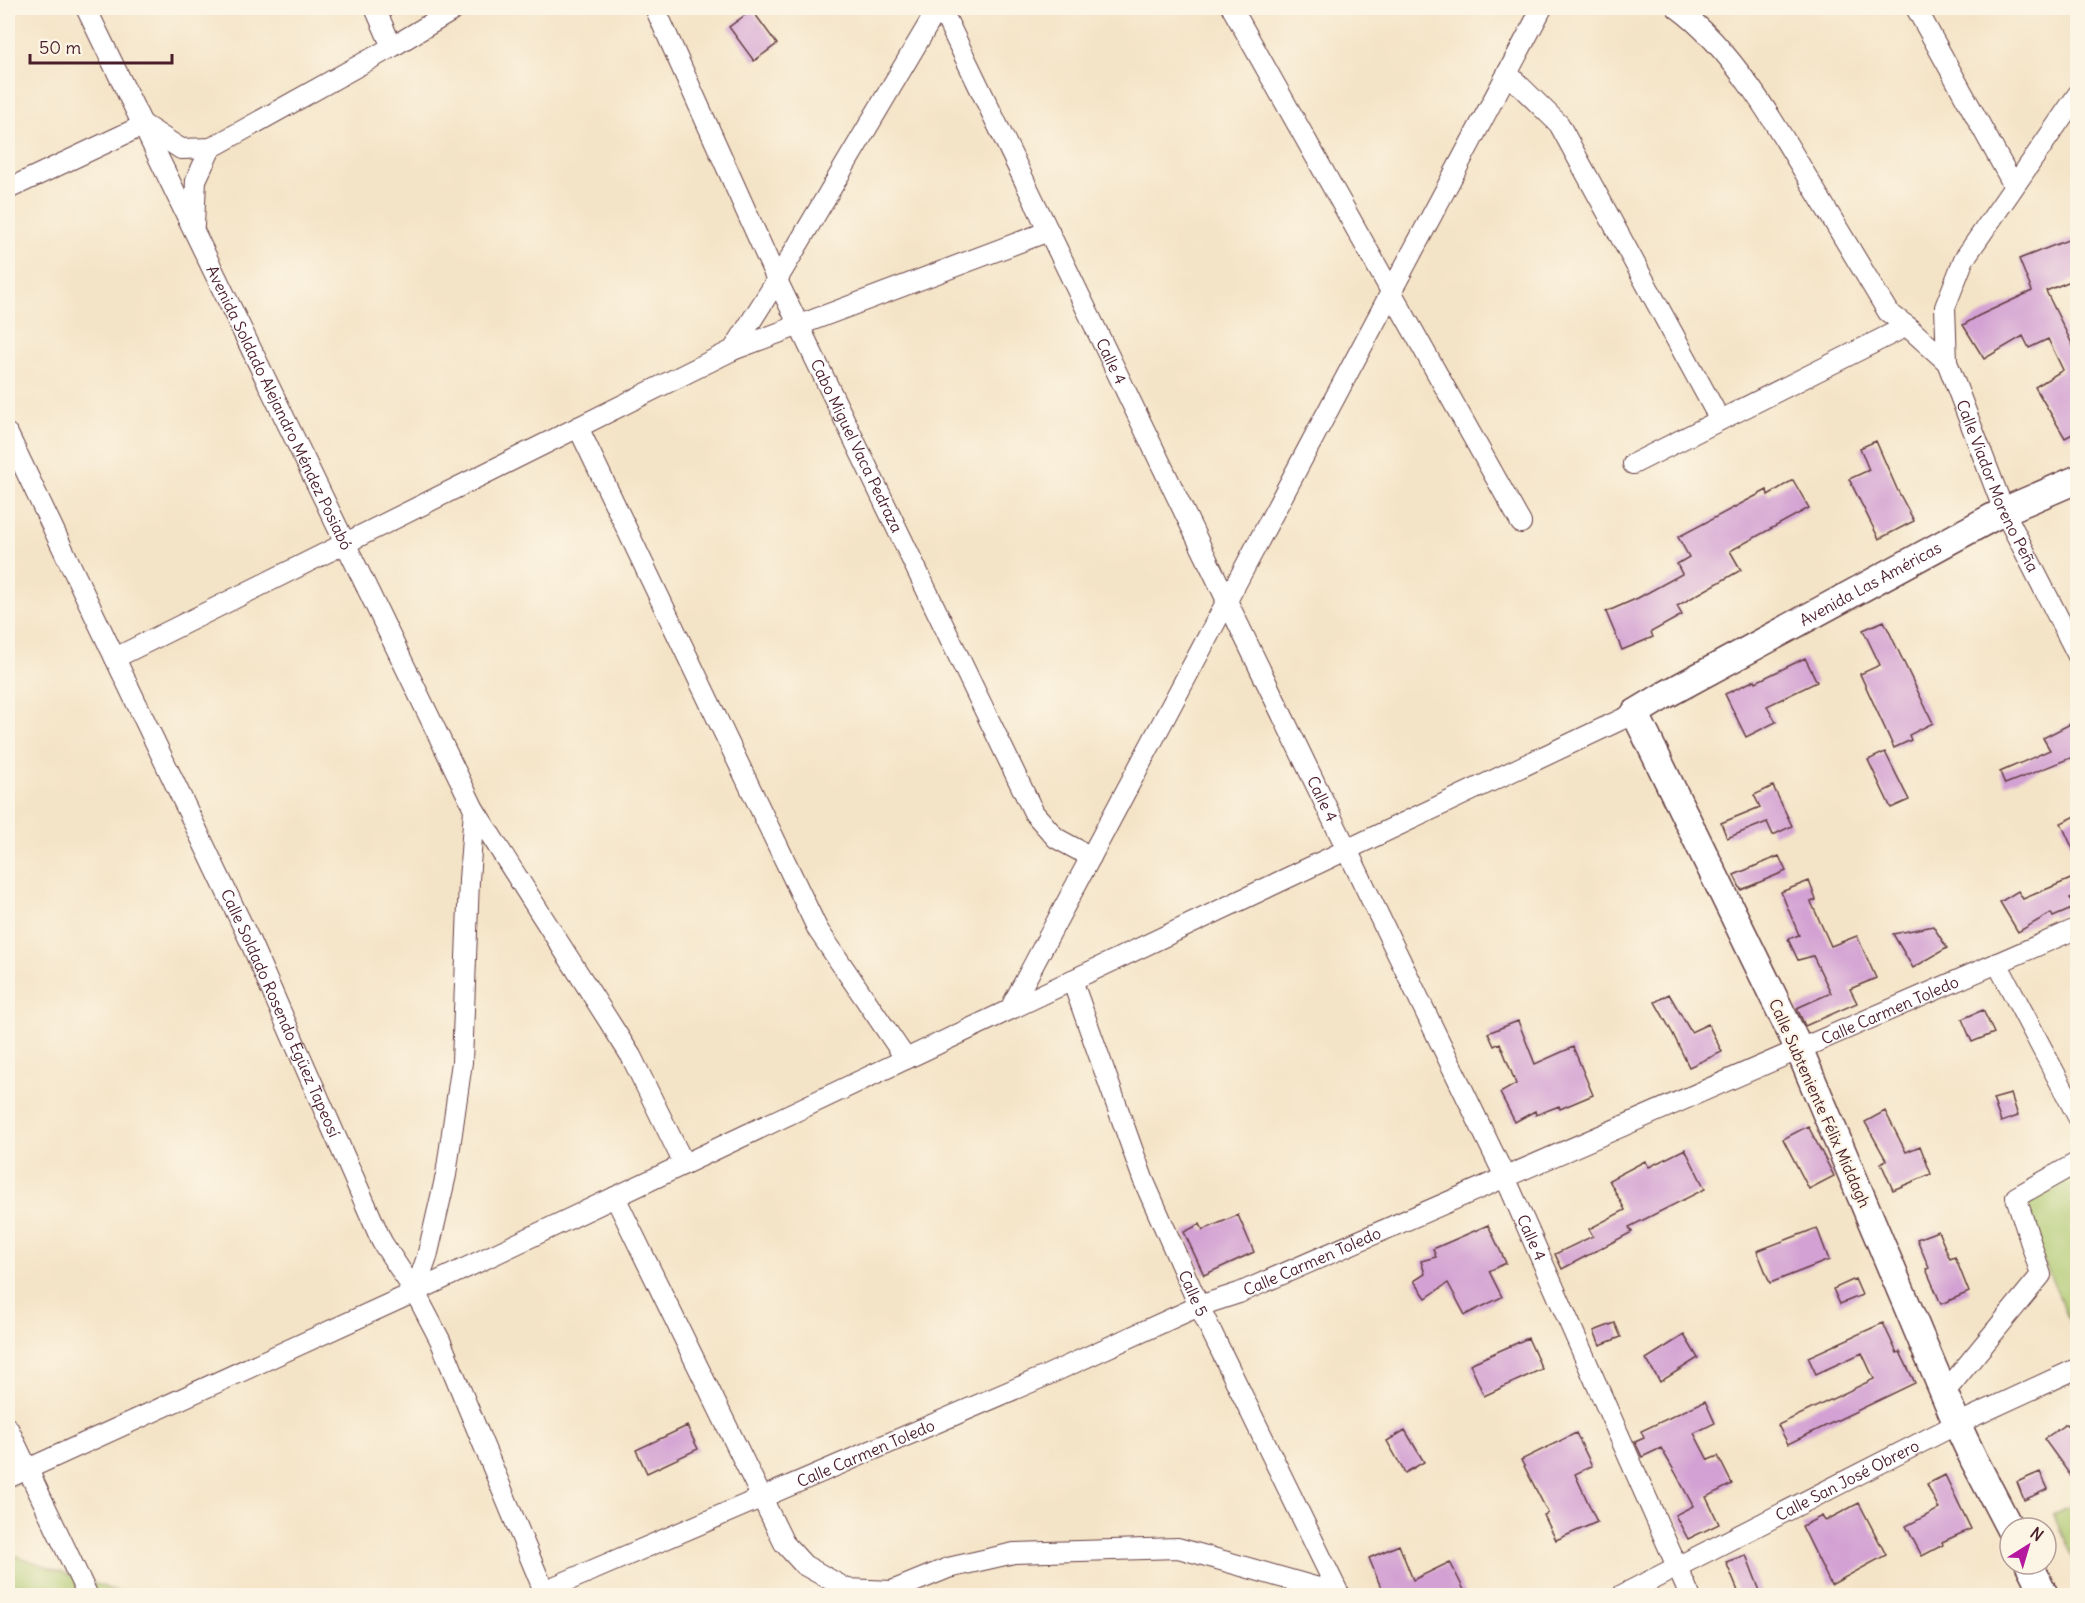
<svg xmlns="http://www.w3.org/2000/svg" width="2085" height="1603" font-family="Delius,sans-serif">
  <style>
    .green { fill: #acc76d; stroke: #7b734c; stroke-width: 1.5 }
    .building { fill: #d3a1d3 }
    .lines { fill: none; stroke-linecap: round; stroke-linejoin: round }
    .minor-casing { stroke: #643d42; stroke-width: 22 }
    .secondary-casing { stroke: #643d42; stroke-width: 30 }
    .minor { stroke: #fff; stroke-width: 20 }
    .secondary { stroke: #fff; stroke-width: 27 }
    .labels { text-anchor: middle; stroke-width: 4.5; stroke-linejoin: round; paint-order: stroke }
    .street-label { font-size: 16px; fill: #4a1f2b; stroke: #fcf5e5 }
  </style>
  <rect width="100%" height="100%" fill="#fcf5e5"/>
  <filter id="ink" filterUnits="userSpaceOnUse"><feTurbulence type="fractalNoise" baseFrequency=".0167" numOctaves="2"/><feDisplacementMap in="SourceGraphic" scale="12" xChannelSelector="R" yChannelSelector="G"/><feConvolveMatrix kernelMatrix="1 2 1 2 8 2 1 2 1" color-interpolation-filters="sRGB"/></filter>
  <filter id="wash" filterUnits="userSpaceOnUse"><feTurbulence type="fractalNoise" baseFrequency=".008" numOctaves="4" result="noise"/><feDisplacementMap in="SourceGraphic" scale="24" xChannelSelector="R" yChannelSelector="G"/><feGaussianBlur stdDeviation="1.35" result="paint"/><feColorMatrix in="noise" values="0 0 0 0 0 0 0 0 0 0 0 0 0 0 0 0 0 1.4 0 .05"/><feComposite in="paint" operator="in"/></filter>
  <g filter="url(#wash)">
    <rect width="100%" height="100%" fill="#f4e4c7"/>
    <!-- green -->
    <path class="green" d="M2077 1162V1338L2016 1197Z
      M2077 1503 2078 1560 2075 1561 2053 1514Z
      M8 1553 127 1595H8Z"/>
    <g id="blocks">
      <!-- building -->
      <path class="building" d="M752 10 777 44 754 61 729 27Z
        M2078 236V278L2046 291 2078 356V431L2065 438 2035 387 2063 370 2048 339 2029 348 2023 336 1984 359 1963 325 1978 316 2032 291 2019 259Z
        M1876 441 1897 489 1914 521 1879 539 1849 479 1869 470 1860 448Z
        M1793 480 1809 508 1730 551 1741 570 1677 606 1682 615 1651 632 1653 637 1622 650 1606 612 1638 598 1682 574 1677 564 1689 557 1678 537 1767 490 1768 495Z
        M1884 621 1933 723 1909 735 1911 740 1894 748 1860 674 1880 665 1863 630Z
        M1805 658 1817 682 1767 706 1776 722 1746 737 1725 694 1755 680 1756 682Z
        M2078 720V755L2005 784 2000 772 2050 750 2043 738Z
        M1885 752 1909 800 1891 808 1868 760Z
        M1773 786 1792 826 1773 835 1767 822 1727 838 1721 823 1760 807 1754 795Z
        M2078 815V860L2061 823Z
        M1779 856 1786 871 1741 890 1734 875Z
        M2078 876V895L2070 898 2074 908 2053 917 2051 913 2018 932 2000 902 2018 891 2023 899Z
        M1809 881 1816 900 1811 902 1831 946 1857 936 1876 978 1850 989 1857 1003 1805 1026 1797 1008 1831 993 1813 956 1798 960 1788 939 1799 935 1781 892Z
        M1933 926 1947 948 1913 968 1893 934Z
        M1669 994 1691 1032 1708 1024 1722 1052 1689 1067 1673 1034 1655 1002Z
        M1983 1010 1994 1033 1972 1042 1962 1019Z
        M1518 1021 1535 1064 1573 1047 1593 1095 1560 1109 1559 1106 1536 1115 1535 1111 1515 1122 1500 1093 1516 1084 1500 1043 1494 1046 1488 1033Z
        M2011 1094 2018 1116 2001 1122 1993 1099Z
        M1885 1111 1906 1152 1920 1146 1931 1174 1893 1190 1881 1163 1886 1160 1865 1122Z
        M1808 1126 1834 1176 1809 1189 1783 1139Z
        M1685 1149 1705 1189 1629 1227 1632 1232 1562 1269 1555 1254 1593 1236 1589 1229 1625 1210 1609 1180 1645 1161 1649 1167Z
        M1238 1215 1254 1252 1204 1275 1184 1232 1200 1224 1203 1230Z
        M1488 1225 1506 1263 1489 1271 1502 1297 1465 1315 1448 1283 1426 1298 1414 1281 1425 1274 1421 1261 1436 1257 1433 1249Z
        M1817 1228 1829 1260 1770 1283 1757 1251Z
        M1938 1231 1950 1259 1955 1257 1969 1292 1941 1304 1926 1269 1929 1268 1917 1239Z
        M1855 1279 1862 1295 1840 1304 1833 1289Z
        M1615 1323 1621 1337 1600 1345 1594 1331Z
        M1883 1323 1897 1353 1900 1352 1915 1383 1788 1444 1778 1425 1874 1379 1862 1353 1816 1374 1808 1357Z
        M1684 1335 1698 1358 1660 1382 1646 1359Z
        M1528 1338 1542 1369 1484 1396 1470 1364Z
        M1705 1401 1715 1423 1694 1433 1708 1460 1718 1456 1732 1484 1706 1497 1719 1524 1688 1539 1675 1515 1693 1506 1675 1472 1661 1448 1642 1457 1635 1442 1644 1438 1641 1431Z
        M2066 1424 2078 1440V1486L2044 1439Z
        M687 1426 698 1449 647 1473 636 1450Z
        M1405 1430 1424 1462 1405 1473 1387 1441Z
        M1576 1433 1592 1466 1575 1474 1597 1522 1556 1540 1544 1515 1548 1513 1521 1460Z
        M2040 1472 2048 1489 2024 1500 2017 1482Z
        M1945 1475 1971 1529 1942 1542 1943 1545 1922 1556 1906 1526 1939 1509 1927 1484Z
        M1859 1503 1886 1555 1831 1585 1802 1526 1822 1516 1825 1521Z
        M1399 1545 1413 1580 1450 1562 1467 1596H1383L1384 1595 1369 1558Z
        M1746 1555 1762 1596H1740L1726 1562Z"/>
    </g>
  </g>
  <g filter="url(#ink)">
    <use href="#blocks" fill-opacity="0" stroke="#643d42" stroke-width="1.5"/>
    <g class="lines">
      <defs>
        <g id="minor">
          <path id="s1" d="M86 8 474 809 631 1056 684 1164"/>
          <path d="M375 8 392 47"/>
          <path id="s2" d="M655 8 777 280 1034 813 1056 838 1091 857"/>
          <path id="s3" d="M941 8 1505 1177 1690 1596"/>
          <path d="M1232 8 1521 523"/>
          <path d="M1677 8C1731 47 1776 124 1810 182 1836 225 1862 268 1888 312L1907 326 1947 362"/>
          <path d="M1916 8 2014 186"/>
          <path d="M1507 73 1559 124 1720 420"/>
          <path id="s4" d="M2078 94 1964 259 1945 307 1947 362 2004 511 2078 656"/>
          <path d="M8 189 144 125 181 149 211 148 392 47 457 8"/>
          <path d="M194 225 196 180 211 148"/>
          <path d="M733 350 777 280 938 8"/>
          <path d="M578 427 818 930 906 1059"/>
          <path id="s5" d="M8 434 249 939 382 1242 415 1292 440 1340 546 1596"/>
          <path d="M1633 464 1907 326"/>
          <path d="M115 658 733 350 1049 231"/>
          <path d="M1997 963 2078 1117"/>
          <path id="s6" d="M1072 980 1143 1179 1199 1306 1340 1596"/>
          <path d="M1010 1009 1542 8"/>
          <path d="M615 1197 784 1543 804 1565 847 1589 892 1591 948 1568 1014 1553 1178 1548 1340 1594"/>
          <path d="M415 1292 1635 713"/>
          <path d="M1945 1392 2041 1275 2016 1197 2078 1162"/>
          <path d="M8 1428 88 1596"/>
          <path d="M8 1478 415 1292 427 1257 446 1175 462 1062 469 880 474 809"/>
          <path id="s7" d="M544 1591 1043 1377 1199 1306 1239 1293 2078 928"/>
          <path id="s8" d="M1620 1596 1957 1424 2078 1368"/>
        </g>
        <g id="secondary">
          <path id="s9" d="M2010 1529 1974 1460 1957 1424 1799 1049 1635 713 1665 695 2004 511 2078 479"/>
          <path d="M2029 1564 2045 1596"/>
        </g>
      </defs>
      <!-- minor casing -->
      <use href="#minor" class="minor-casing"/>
      <!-- secondary casing -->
      <use href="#secondary" class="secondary-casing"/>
      <!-- minor -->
      <use href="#minor" class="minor"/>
      <!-- secondary -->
      <use href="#secondary" class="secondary"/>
    </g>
  </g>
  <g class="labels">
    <!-- street labels -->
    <g class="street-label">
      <text dy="6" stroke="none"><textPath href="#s3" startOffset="392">Calle 4</textPath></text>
      <text dy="6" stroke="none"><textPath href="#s1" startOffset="444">Avenida Soldado Alejandro Méndez Posiabó</textPath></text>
      <text dy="6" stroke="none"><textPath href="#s2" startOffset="482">Cabo Miguel Vaca Pedraza</textPath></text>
      <text dy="6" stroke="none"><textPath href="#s4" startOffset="441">Calle Viador Moreno Peña</textPath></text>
      <text dy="6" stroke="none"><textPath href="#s9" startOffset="1167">Avenida Las Américas</textPath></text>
      <text dy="6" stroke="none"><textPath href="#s3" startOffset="878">Calle 4</textPath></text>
      <text dy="6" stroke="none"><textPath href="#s7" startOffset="1466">Calle Carmen Toledo</textPath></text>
      <text dy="6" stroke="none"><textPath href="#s5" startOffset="640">Calle Soldado Rosendo Egüez Tapeosí</textPath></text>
      <text transform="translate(1820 1103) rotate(66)" y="6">Calle Subteniente Félix Middagh</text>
      <text dy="6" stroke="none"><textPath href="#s3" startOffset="1364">Calle 4</textPath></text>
      <text dy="6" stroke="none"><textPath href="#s7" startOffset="836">Calle Carmen Toledo</textPath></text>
      <text dy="6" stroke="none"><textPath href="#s6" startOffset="336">Calle 5</textPath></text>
      <text dy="6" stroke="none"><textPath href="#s7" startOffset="350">Calle Carmen Toledo</textPath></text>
      <text dy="6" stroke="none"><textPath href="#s8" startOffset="255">Calle San José Obrero</textPath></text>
    </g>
  </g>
  <!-- margin -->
  <rect width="2085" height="1603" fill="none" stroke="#fcf5e5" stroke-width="30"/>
  <!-- north arrow -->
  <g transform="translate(2028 1546) rotate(37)"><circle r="28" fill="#fcf5e5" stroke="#b59f9b" stroke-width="1.5"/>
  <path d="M0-4.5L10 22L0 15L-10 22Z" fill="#b5179e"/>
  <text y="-9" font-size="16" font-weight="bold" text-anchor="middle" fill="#4a1f2b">N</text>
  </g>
  <!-- scale -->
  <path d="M30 54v9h142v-9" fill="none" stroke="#4a1f2b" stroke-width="3"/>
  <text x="39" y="54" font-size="18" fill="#4a1f2b" stroke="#fcf5e5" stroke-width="4.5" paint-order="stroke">50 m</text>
</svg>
